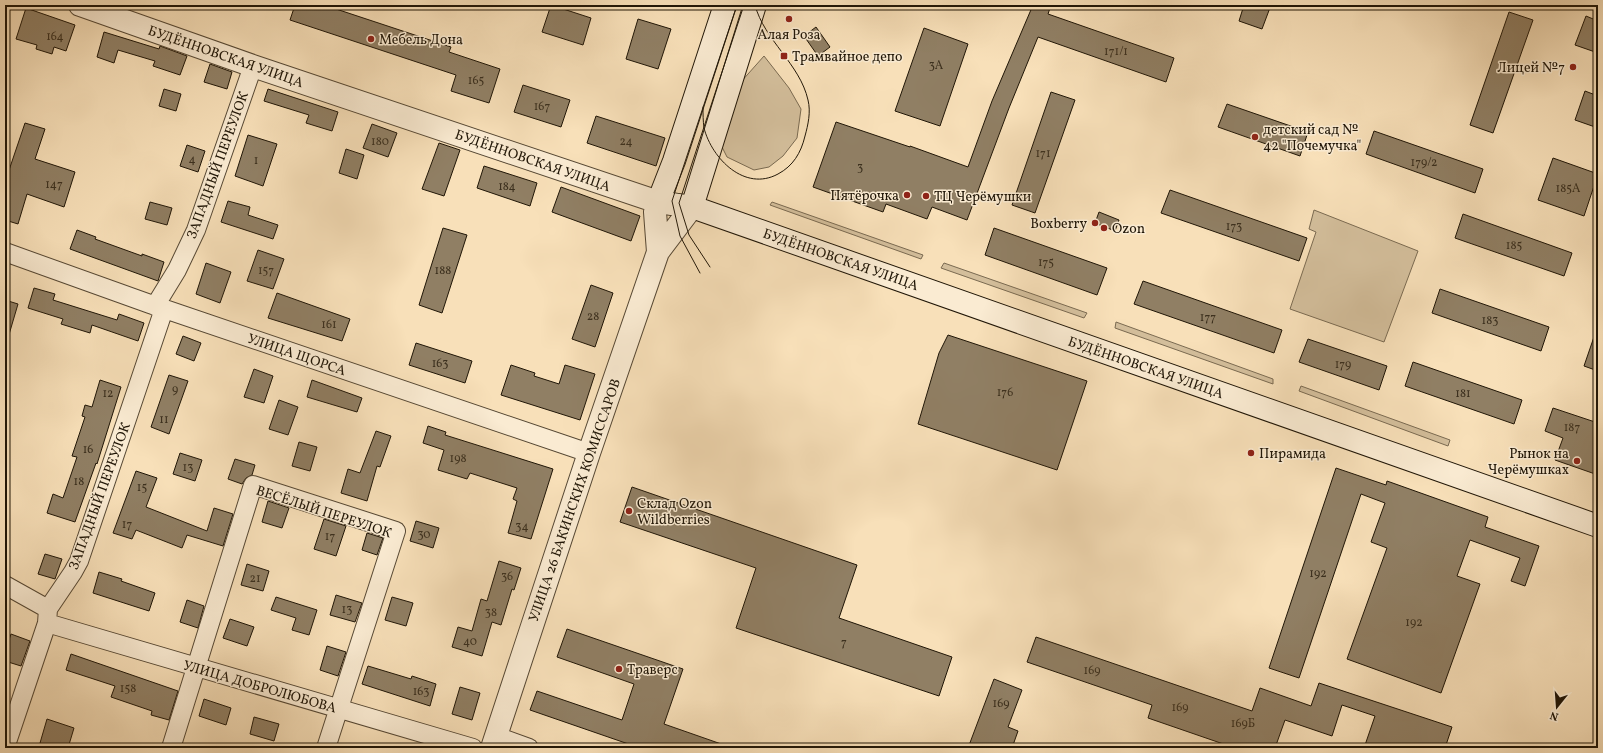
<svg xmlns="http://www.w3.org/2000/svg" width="1603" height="753" font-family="Vollkorn,serif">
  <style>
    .green { fill: #d3be9b; stroke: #7a6a51 }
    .building { fill: #907f64; stroke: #201607 }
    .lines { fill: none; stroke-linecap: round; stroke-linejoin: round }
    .minor-casing { stroke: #564834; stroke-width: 20 }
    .tertiary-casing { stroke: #564834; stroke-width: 24 }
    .secondary-casing { stroke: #201607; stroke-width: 24 }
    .minor { stroke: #faebd2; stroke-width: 18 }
    .tertiary { stroke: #faebd2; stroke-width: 22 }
    .secondary { stroke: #faebd2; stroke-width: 22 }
    .tram { stroke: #201607; stroke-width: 1 }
    .poi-dot { fill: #8f2418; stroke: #faebd2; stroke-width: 1.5 }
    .labels { text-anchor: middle; stroke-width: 3; stroke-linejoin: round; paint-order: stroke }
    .number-label { font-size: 12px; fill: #3c301e }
    .poi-label { font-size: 14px; fill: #201607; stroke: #faebd2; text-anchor: start }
    .street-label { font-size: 14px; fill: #201607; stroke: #faebd2 }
  </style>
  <rect width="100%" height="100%" fill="#f8e0b9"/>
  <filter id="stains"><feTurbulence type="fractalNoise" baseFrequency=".005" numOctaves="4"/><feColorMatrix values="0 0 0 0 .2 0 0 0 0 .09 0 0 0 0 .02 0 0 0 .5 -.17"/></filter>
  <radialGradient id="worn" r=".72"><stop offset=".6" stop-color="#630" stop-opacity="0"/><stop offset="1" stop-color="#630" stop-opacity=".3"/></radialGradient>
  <!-- green -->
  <path class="green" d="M764 56 789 88 801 109 797 138 783 156 769 167 754 170 727 157 721 145 740 83Z
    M772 202 923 255 921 259 770 205Z
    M1314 210 1418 251 1384 342 1290 309 1316 232 1309 229Z
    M944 263 1087 313 1084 318 941 268Z
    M1116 322 1273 379V384L1115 328Z
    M1301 386 1450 440 1448 446 1299 391Z"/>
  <!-- building -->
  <path class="building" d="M295 5H324L451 47 449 52 500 69 489 103 451 91 456 75 290 20Z
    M551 5 591 18 583 45 542 32Z
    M1033 5H1051L1048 14 1174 58 1166 82 1038 37 1009 108 967 220 932 207 927 219 886 204 883 212 813 187 836 122 910 147V146L968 167 992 101Z
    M1244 5H1271L1262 29 1239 21Z
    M26 8 75 25 66 51 54 47 52 54 36 49 37 45 16 39Z
    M1509 12 1533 20 1493 133 1470 125Z
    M1586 16 1598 21V53L1575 45Z
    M638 19 671 29 658 69 626 59Z
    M816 27 830 47 818 56 804 36Z
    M924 28 968 44 940 126 895 111Z
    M104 32 159 49 160 46 187 56 180 75 153 66 155 61 118 50 114 63 97 57Z
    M210 64 232 72 227 89 204 82Z
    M523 85 570 100 561 127 514 112Z
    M164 89 181 94 176 111 159 106Z
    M268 89 338 112 332 131 306 123 309 115 264 101Z
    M1585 91 1598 96V128L1575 120Z
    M1051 92 1075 100 1035 213 1012 205Z
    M1227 104 1308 132 1300 156 1218 127Z
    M596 116 665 138 656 166 587 143Z
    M25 123 45 129 35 159 75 172 64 207 27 194 18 224 5 220V182Z
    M372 124 397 133 388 157 363 148Z
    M1374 131 1483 169 1475 193 1366 154Z
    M248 135 277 144 263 186 235 176Z
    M439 143 460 150 444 196 422 189Z
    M187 145 205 151 198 172 180 166Z
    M346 149 364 155 357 179 339 173Z
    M1553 158 1598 174 1584 216 1538 200Z
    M484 166 537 183 530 206 477 188Z
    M561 187 640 216 631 241 552 212Z
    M1170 190 1307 238 1299 261 1161 213Z
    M228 201 250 207 248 215 278 225 273 239 221 222Z
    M150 202 172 208 167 225 145 219Z
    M1099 212 1119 220 1115 231 1095 223Z
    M1463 214 1572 253 1564 276 1455 238Z
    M443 228 467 235 442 313 419 305Z
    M994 228 1107 268 1097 295 985 255Z
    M77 230 96 237 95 239 142 256V254L164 262 158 281 70 249Z
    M258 250 284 259 273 289 247 281Z
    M206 263 231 272 220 303 196 294Z
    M1143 281 1282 330 1274 353 1134 304Z
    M591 285 613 293 595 347 572 339Z
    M34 288 55 294 53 300 117 320 119 314 144 323 138 341 92 325 90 333 61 324 63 319 28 308Z
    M1440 289 1549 327 1541 351 1432 313Z
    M277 293 350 319 342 341 268 318Z
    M5 300 18 304 8 338 5 337Z
    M1596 331 1598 332V371L1584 366Z
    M948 335 1087 381 1057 470 918 424 939 353Z
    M183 336 201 343 194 361 176 354Z
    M1308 339 1387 366 1379 390 1299 362Z
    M416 343 472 361 465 383 409 365Z
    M1413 362 1522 400 1514 424 1405 386Z
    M511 365 535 373 534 376 559 384 565 365 595 374 580 420 501 395Z
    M254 369 273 376 264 403 244 397Z
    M169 375 188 381 169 434 151 427Z
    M100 380 121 387 97 464 96 463 75 522 47 513 53 494 63 498 77 457 72 456 85 417 82 416 85 405 92 407Z
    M312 380 362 398 357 412 307 397Z
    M279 400 298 407 288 435 269 429Z
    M1553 408 1598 423V475L1555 460 1563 438 1545 431Z
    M428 426 446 432 445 435 553 469 531 539 508 533 517 501 513 499 517 488 470 473 467 479 438 470 444 450 423 443Z
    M376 431 391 436 380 467 377 466 367 501 341 493 348 469 360 473Z
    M299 442 317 447 310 471 292 466Z
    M180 453 202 460 195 481 173 474Z
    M235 459 255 465 252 475 246 478 242 484 228 479Z
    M1336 468 1386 485 1387 481 1488 517 1485 527 1539 546 1525 586 1511 581 1520 558 1470 540 1457 576 1480 584 1441 693 1347 659 1387 548 1371 542 1385 503 1361 494 1299 678 1269 668Z
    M136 471 157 478 146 507 207 531 214 508 233 514 223 546 187 535 182 548 136 530 132 539 113 533Z
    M632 487 857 565 839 618 952 657 939 696 736 628 756 568 620 522Z
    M268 501 289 508 282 528 262 522Z
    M324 519 346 526 336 556 314 549Z
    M416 521 439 528 433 548 410 541Z
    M367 533 383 538 377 555 362 550Z
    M45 554 62 559 55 579 38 574Z
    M499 561 521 568 514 590 512 589 501 625 492 622 482 656 452 647 458 627 472 631 481 599 487 601Z
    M247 564 269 571 263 591 241 585Z
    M99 572 122 579 121 581 155 593 149 611 93 593Z
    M336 595 362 603 355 622 330 615Z
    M276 597 317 610 309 635 292 630 296 618 271 610Z
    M392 597 413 603 406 626 385 620Z
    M187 600 204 606 198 628 180 622Z
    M230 619 254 627 247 646 223 638Z
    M567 629 683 669 664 724 727 746 726 748H640L530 710 537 691 622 720 634 684 557 657Z
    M11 634 30 641 21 666 5 661V651Z
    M1036 637 1252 711 1260 688 1311 706 1319 683 1452 727 1445 748H1364L1375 716 1342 705 1332 736 1285 720 1275 748H1235L1148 718 1152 705 1027 662Z
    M327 646 346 652 338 676 320 670Z
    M71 654 178 691 169 720 151 715 152 711 111 697 115 686 66 670Z
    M368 666 411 679 412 676 436 684 430 706 362 684Z
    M994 679 1022 690 1008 727 1018 731 1012 748H968Z
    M460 687 480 693 472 720 452 714Z
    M204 699 231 708 226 725 199 716Z
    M254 717 279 724 274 741 250 734Z
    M47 719 74 728 68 748H55L40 743Z"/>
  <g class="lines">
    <defs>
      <path id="minor" d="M5 252 150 304 589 453
        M155 306 177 270 196 230 253 66
        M5 585 48 609
        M47 623 473 748
        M496 736 529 748
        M5 748 47 623 48 609 73 572 79 561 164 309
        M171 748 253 485 396 531 326 748"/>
      <path id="tertiary" d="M80 5 253 66 658 202 655 212 658 252
        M492 748 589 453 658 252 692 207"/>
      <path id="secondary" d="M725 5 674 161 658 202 692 207 701 210 1598 526
        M692 207 755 5"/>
    </defs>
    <!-- minor casing -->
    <use href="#minor" class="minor-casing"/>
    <!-- tertiary casing -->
    <use href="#tertiary" class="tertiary-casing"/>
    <!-- secondary casing -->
    <use href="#secondary" class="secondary-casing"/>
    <!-- minor -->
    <use href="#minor" class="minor"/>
    <!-- tertiary -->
    <use href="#tertiary" class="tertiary"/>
    <!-- secondary -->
    <use href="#secondary" class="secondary"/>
    <!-- tram -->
    <path class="tram" d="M703 107C703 114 703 121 704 128 712 159 745 192 778 174 793 166 801 153 805 136 808 125 811 112 808 100 800 64 764 40 755 5
      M710 267 689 235 679 203 744 5
      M700 273 680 236 672 201 737 5"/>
  </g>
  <!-- markers -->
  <g class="poi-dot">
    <circle cx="789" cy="19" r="4"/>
    <circle cx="371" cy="39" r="4"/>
    <rect x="780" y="52" width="8" height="8" rx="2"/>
    <circle cx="1573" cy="67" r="4"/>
    <circle cx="1255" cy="137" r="4"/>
    <circle cx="907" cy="195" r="4"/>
    <circle cx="926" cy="196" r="4"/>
    <circle cx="1095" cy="223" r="4"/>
    <circle cx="1104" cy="228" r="4"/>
    <circle cx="1251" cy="453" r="4"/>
    <circle cx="1577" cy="461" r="4"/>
    <circle cx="629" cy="511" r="4"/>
    <circle cx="619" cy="669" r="4"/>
  </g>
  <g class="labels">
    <!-- number labels -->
    <g class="number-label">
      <text x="55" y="40">164</text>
      <text x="1116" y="55">171/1</text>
      <text x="936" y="69">3А</text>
      <text x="476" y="84">165</text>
      <text x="542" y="110">167</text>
      <text x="380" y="145">180</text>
      <text x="626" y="145">24</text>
      <text x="1043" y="157">171</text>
      <text x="192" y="163">4</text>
      <text x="256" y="164">1</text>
      <text x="1424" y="166">179/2</text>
      <text x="860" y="171">3</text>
      <text x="54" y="188">147</text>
      <text x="507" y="190">184</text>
      <text x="1568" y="192">185А</text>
      <text x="1234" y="230">173</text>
      <text x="1514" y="249">185</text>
      <text x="1046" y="266">175</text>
      <text x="266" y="274">157</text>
      <text x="443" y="274">188</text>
      <text x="593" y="320">28</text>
      <text x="1208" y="321">177</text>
      <text x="1490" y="324">183</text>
      <text x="329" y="328">161</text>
      <text x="440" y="367">163</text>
      <text x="1343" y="368">179</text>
      <text x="175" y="393">9</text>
      <text x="1005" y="396">176</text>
      <text x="108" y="397">12</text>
      <text x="1463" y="397">181</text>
      <text x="164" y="423">11</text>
      <text x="1572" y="431">187</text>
      <text x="88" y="453">16</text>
      <text x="458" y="462">198</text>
      <text x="188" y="471">13</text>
      <text x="79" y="485">18</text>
      <text x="142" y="491">15</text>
      <text x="127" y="528">17</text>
      <text x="522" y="530">34</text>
      <text x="424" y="538">30</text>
      <text x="330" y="540">17</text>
      <text x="1318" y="577">192</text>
      <text x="507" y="580">36</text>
      <text x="255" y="582">21</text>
      <text x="347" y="613">13</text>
      <text x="491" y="616">38</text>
      <text x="1414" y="626">192</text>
      <text x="470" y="645">40</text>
      <text x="844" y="646">7</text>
      <text x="1092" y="674">169</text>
      <text x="128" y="692">158</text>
      <text x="421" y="695">163</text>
      <text x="1001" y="707">169</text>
      <text x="1180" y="711">169</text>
      <text x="1243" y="727">169Б</text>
    </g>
    <!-- poi labels -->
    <g class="poi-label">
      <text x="789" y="39" text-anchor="middle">Алая Роза</text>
      <text x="379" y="44">Мебель Дона</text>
      <text x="792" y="61">Трамвайное депо</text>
      <text x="1565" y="72" text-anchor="end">Лицей №7</text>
      <text x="1263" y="134">детский сад №<tspan x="1263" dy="16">42 "Почемучка"</tspan></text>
      <text x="899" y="200" text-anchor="end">Пятёрочка</text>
      <text x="934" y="201">ТЦ Черёмушки</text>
      <text x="1087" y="228" text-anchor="end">Boxberry</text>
      <text x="1112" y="233">Ozon</text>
      <text x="1259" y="458">Пирамида</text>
      <text x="1569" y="458" text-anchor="end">Рынок на<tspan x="1569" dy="16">Черёмушках</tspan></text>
      <text x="637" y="508">Склад Ozon<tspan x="637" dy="16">Wildberries</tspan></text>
      <text x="627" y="674">Траверс</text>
    </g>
    <!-- street labels -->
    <g class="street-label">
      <text transform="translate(226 56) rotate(19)" y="5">БУДЁННОВСКАЯ УЛИЦА</text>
      <text transform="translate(533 160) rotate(19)" y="5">БУДЁННОВСКАЯ УЛИЦА</text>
      <text transform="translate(217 165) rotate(-70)" y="5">ЗАПАДНЫЙ ПЕРЕУЛОК</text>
      <text transform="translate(841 259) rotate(19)" y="5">БУДЁННОВСКАЯ УЛИЦА</text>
      <text transform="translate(297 354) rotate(19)" y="5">УЛИЦА ЩОРСА</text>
      <text transform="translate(1146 367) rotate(19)" y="5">БУДЁННОВСКАЯ УЛИЦА</text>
      <text transform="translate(99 496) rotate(-70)" y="5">ЗАПАДНЫЙ ПЕРЕУЛОК</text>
      <text transform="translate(574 500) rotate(-71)" y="5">УЛИЦА 26 БАКИНСКИХ КОМИССАРОВ</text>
      <text transform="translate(324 511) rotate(18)" y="5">ВЕСЁЛЫЙ ПЕРЕУЛОК</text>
      <text transform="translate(260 686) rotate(16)" y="5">УЛИЦА ДОБРОЛЮБОВА</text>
    </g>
  </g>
  <!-- margin -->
  <rect width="1603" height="753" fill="none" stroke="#f8e0b9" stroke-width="20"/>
  <rect x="6" y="6" width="1591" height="741" fill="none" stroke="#201607" stroke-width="2"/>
  <rect x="10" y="10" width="1583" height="733" fill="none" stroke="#201607"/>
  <!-- north arrow -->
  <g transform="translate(1557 707) rotate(197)" stroke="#faebd2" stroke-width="3" paint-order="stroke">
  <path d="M0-3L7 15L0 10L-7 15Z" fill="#201607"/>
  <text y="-6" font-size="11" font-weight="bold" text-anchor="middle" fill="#201607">N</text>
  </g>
  <rect width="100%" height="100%" filter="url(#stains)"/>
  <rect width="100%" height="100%" fill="url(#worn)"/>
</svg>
